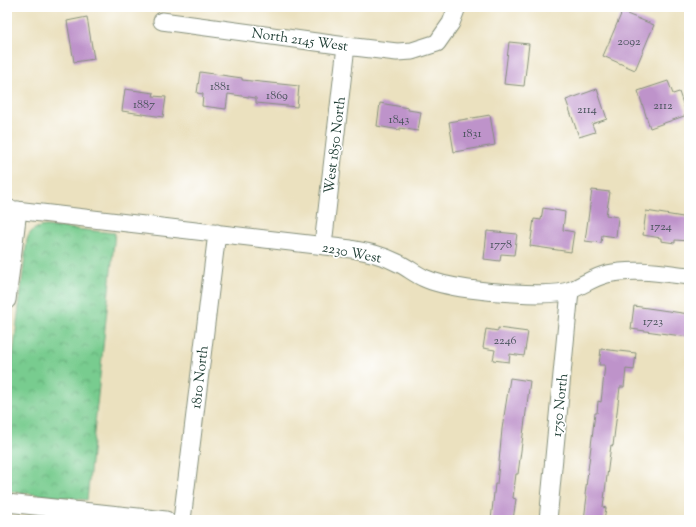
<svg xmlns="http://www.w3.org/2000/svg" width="696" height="527" font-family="'Sorts Mill Goudy',serif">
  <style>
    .park { fill: url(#park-crowns); stroke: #4c8462 }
    .building { fill: #be93ca }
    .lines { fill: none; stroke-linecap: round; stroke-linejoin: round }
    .minor-casing { stroke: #858f7a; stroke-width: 19 }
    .minor { stroke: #fff; stroke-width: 17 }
    .labels { text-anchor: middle; stroke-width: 3.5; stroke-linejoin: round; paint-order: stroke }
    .number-label { font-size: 12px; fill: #47525a }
    .street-label { font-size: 14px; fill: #1f3d34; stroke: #fff }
  </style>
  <defs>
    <pattern id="park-crowns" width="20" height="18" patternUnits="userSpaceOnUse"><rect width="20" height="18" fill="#78cc8f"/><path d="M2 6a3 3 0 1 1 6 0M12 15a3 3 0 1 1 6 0" fill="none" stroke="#62a776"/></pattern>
  </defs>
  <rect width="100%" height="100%" fill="#fff"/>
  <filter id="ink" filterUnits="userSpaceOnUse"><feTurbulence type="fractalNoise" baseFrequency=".025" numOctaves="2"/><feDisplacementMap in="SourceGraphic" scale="8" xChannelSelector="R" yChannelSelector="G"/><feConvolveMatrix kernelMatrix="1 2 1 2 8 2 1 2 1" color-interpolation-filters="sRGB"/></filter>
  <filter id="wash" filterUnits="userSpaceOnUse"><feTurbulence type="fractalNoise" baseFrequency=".012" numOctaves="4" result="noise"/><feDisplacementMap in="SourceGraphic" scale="16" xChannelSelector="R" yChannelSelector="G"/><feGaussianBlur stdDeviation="0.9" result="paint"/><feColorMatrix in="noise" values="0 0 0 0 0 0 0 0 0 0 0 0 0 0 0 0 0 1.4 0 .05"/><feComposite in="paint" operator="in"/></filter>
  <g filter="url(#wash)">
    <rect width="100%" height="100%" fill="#ebe1bf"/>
    <!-- park -->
    <path class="park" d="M46 226 115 233 87 500 14 492 7 489V406L27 240C30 230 36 227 46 226Z"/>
    <g id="blocks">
      <!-- building -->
      <path class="building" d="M622 12 654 25 635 70 603 56Z
        M87 17 94 59 74 62 67 21Z
        M509 42 529 44 524 86 504 84Z
        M200 72 242 78V80L299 86 297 107 256 103V98L228 94 226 109 202 106 203 94 197 93Z
        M668 81 673 94 679 92 687 115 650 128 638 91Z
        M125 89 154 93 153 96 166 97 163 117 122 111Z
        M597 89 607 119 592 124 595 132 579 137 566 100Z
        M380 103 408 108V110L421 112 418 131 400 128V130L377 126Z
        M490 115 495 145 454 152 449 122Z
        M592 190 610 192 606 215 618 217 616 237 602 235 601 243 585 241Z
        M543 208 565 212 563 230 574 232 571 252 530 246 534 219 541 220Z
        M646 211 689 218V241L675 240V243L661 241V238L643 235Z
        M487 231 517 234 514 255 501 254 500 261 484 259Z
        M634 306 689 314V337L631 329Z
        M498 328 528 332 524 356 510 354 509 362 493 360 495 350 483 348 486 329 498 331Z
        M601 349 636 353 634 370 626 369 624 387H620L613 446 611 445 603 507 606 508 604 520H584L587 496 585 495 595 413H597L598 401 601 402 605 365H599Z
        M510 378 530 381 518 474H516L513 498 516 499 513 520H491L495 484H497L502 429Z"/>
    </g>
  </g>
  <g filter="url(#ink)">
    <use href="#blocks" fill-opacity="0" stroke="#858f7a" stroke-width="1"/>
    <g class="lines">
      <defs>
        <path id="minor" d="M162 21 346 46 397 52 412 51 437 43 451 23 457 7
          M7 209 351 249C368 252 383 255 398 263 407 267 415 274 424 278 446 288 489 292 514 293 528 294 558 295 571 290 583 285 594 277 607 274 634 268 662 273 689 276
          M323 245 346 46
          M7 300 18 210
          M7 503 166 520
          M182 520 217 233
          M548 520 570 291"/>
      </defs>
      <!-- minor casing -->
      <use href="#minor" class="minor-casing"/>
      <!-- minor -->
      <use href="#minor" class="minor"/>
    </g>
  </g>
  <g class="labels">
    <!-- number labels -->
    <g class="number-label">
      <text x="629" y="45">2092</text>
      <text x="220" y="90">1881</text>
      <text x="277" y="99">1869</text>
      <text x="144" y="108">1887</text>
      <text x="663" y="109">2112</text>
      <text x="587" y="113">2114</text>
      <text x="399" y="123">1843</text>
      <text x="472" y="137">1831</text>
      <text x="661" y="230">1724</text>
      <text x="501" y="248">1778</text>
      <text x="653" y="325">1723</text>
      <text x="505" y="344">2246</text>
    </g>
    <!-- street labels -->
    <g class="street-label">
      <text transform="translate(300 39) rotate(8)" y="5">North 2145 West</text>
      <text transform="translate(334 145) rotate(-83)" y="5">West 1850 North</text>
      <text transform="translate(352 252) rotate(11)" y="5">2230 West</text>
      <text transform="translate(199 377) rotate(-83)" y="5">1810 North</text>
      <text transform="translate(559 405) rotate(-84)" y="5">1750 North</text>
    </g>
  </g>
  <!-- margin -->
  <rect width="696" height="527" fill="none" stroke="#fff" stroke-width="24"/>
</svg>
